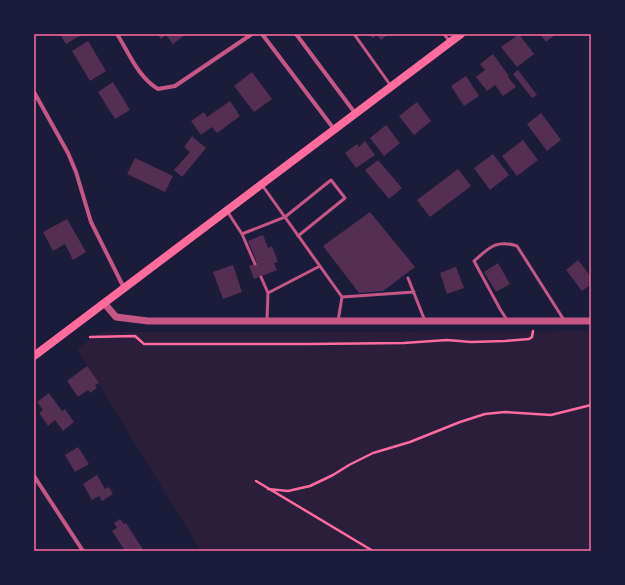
<svg xmlns="http://www.w3.org/2000/svg" width="625" height="585" font-family="Raleway,sans-serif">
  <style>
    .green { fill: #2a1e3b }
    .building { fill: #542f53 }
    .lines { fill: none; stroke-linecap: round; stroke-linejoin: round }
    .path { stroke: #ff6b9d; stroke-width: 2.5 }
    .service { stroke: #c65784; stroke-width: 3 }
    .minor { stroke: #c65784; stroke-width: 4 }
    .tertiary { stroke: #c65784; stroke-width: 7 }
    .secondary { stroke: #ff6b9d; stroke-width: 8 }
    .neatline { fill: none; stroke: #ff6b9d; stroke-width: 1.5 }
  </style>
  <rect width="100%" height="100%" fill="#1b1b3a"/>
  <!-- green -->
  <path class="green" d="M591 331V551H201L77 349 100 332Z"/>
  <!-- building -->
  <path class="building" d="M60 34H83L66 44Z
    M157 34H186L173 44 166 35 161 39Z
    M369 34H389L381 40 377 35 373 38Z
    M519 34 534 54 517 67 501 47Z
    M540 34H556L546 42Z
    M88 41 106 71 90 81 72 51Z
    M493 54 509 76 508 77 516 87 503 96 495 85 487 91 476 77 485 70 480 64Z
    M518 70 537 95 532 98 513 74Z
    M252 72 272 99 254 112 234 86Z
    M466 76 479 96 464 106 451 86Z
    M113 82 130 110 115 119 98 92Z
    M230 101 240 116 217 133 212 127 201 135 191 121 204 112 207 117Z
    M417 102 431 121 414 135 399 116Z
    M541 113 561 140 547 151 527 124Z
    M386 125 400 143 384 156 370 138Z
    M192 136 206 148 182 177 174 170 190 152 184 147Z
    M523 140 538 160 517 176 502 156Z
    M365 141 375 155 356 168 345 153 357 144 359 147Z
    M493 154 509 175 490 190 474 168Z
    M135 158 173 176 165 192 127 174Z
    M378 160 402 188 389 199 365 170Z
    M458 169 471 186 430 217 417 200Z
    M370 212 415 267 383 291 359 293 323 246Z
    M67 219 86 252 73 260 65 244 53 251 43 232Z
    M263 235 268 248 272 246 278 262 274 263 277 270 254 279 249 266 257 263 248 241Z
    M578 260 591 277V284L582 291 566 270Z
    M498 263 510 284 496 292 484 272Z
    M233 265 242 292 223 299 213 272Z
    M456 267 464 288 447 294 440 273Z
    M87 366 99 383 95 385 97 388 90 393 88 390 78 397 67 381Z
    M49 393 62 411 65 409 74 422 63 431 55 420 48 426 39 413 43 410 37 402Z
    M78 447 89 464 75 472 65 455Z
    M97 475 105 489 109 487 113 494 102 501 99 496 92 500 83 484Z
    M120 519 124 524 126 523 144 551H125L112 531 117 528 114 523Z"/>
  <g class="lines">
    <!-- path -->
    <path class="path" d="M90 337 135 336 144 344H309L404 343 447 340 471 342 505 341 529 339 532 337 533 331
      M256 481 373 551
      M268 489 288 491 310 486 333 475 349 465 373 453 410 442 460 422 485 414 505 412 551 415 591 405"/>
    <!-- service -->
    <path class="service" d="M354 34 391 86
      M444 34 450 42
      M262 185 342 297 338 321
      M227 211 242 234 255 264
      M242 234 285 217 331 180 345 198 298 236
      M261 277 268 293
      M408 278 425 321
      M342 297 414 292
      M267 320 268 293 320 266
      M507 320 500 309 474 261C489 248 496 239 517 246L564 320"/>
    <!-- minor -->
    <path class="minor" d="M117 34C129 53 138 77 158 89L175 86 252 34
      M262 34 334 129
      M296 34 355 113
      M34 92 68 153 76 172 91 222 124 288
      M34 476 83 551"/>
    <!-- tertiary -->
    <path class="tertiary" d="M104 303 116 317 148 321H591"/>
    <!-- secondary -->
    <path class="secondary" d="M34 356 461 34"/>
  </g>
  <!-- border -->
  <rect width="625" height="585" fill="none" stroke="#1b1b3a" stroke-width="70"/>
  <rect x="35" y="35" width="555" height="515" class="neatline"/>
</svg>
